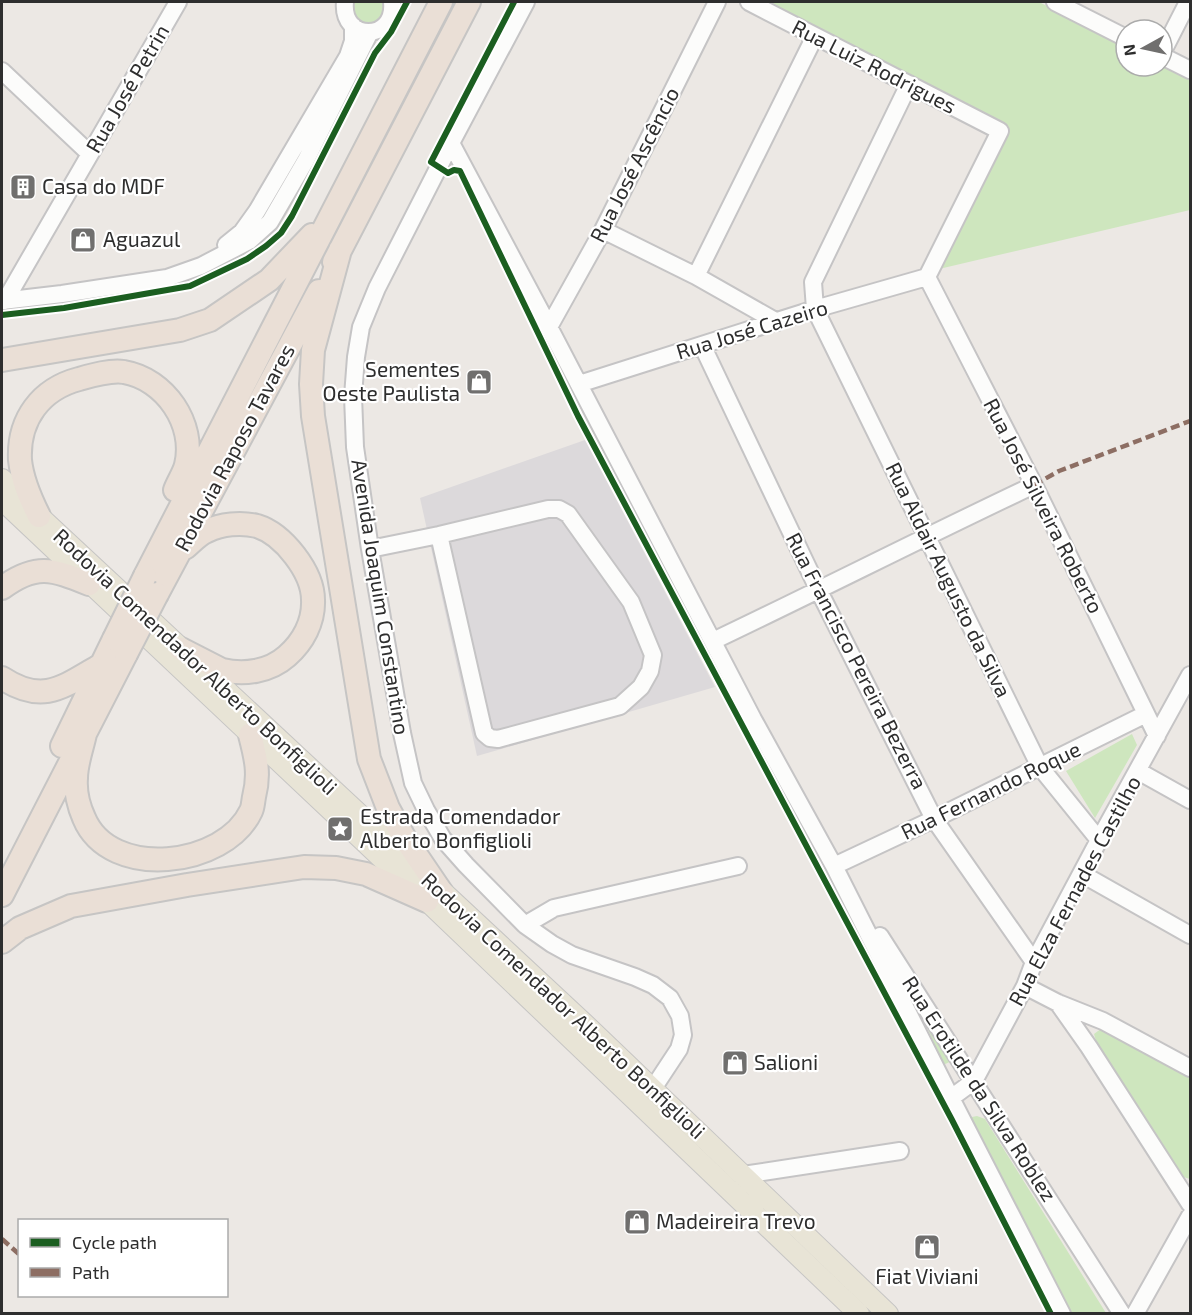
<svg xmlns="http://www.w3.org/2000/svg" width="1192" height="1315" font-family="'Exo 2',sans-serif">
  <style>
    .industrial { fill: #dcd9db }
    .green { fill: #cee6be }
    .lines { fill: none; stroke-linecap: round; stroke-linejoin: round }
    .minor-casing { stroke: #c5c4c5; stroke-width: 20 }
    .major-casing { stroke: #c6c5c4; stroke-width: 22 }
    .highway-casing { stroke: #c6c5c4; stroke-width: 26 }
    .minor { stroke: #fcfcfb; stroke-width: 16 }
    .major { stroke: #e8e4d6; stroke-width: 20 }
    .highway { stroke: #eadfd6; stroke-width: 22 }
    .highway-bridge-casing { stroke: #c6c5c4; stroke-width: 26; stroke-linecap: butt }
    .highway-bridge { stroke: #eadfd6; stroke-width: 22 }
    .quiet { stroke: #8d6e63; stroke-width: 4.5; stroke-dasharray: 9 4.5; stroke-linecap: butt }
    .cycleway-casing { stroke: #fff; stroke-width: 10 }
    .cycleway { stroke: #1b5e20; stroke-width: 6 }
    .labels { text-anchor: middle; stroke-width: 4.5; stroke-linejoin: round; paint-order: stroke }
    .street-label { font-size: 21px; fill: #2e2e2e; stroke: #fff }
    .poi-label { font-size: 21px; fill: #2e2e2e; stroke: #fff; text-anchor: start }
  </style>
  <rect width="100%" height="100%" fill="#ece8e4"/>
  <!-- industrial -->
  <path class="industrial" d="M585 440 715 687 477 756 420 498Z"/>
  <!-- green -->
  <path class="green" d="M352 2H387L380 22 364 25 354 18Z
    M767 2H1039L1126 46V66H1162V65L1190 79V210L939 269 1009 128Z
    M1132 734 1137 745 1095 818 1066 771Z
    M918 1006 952 1061 943 1065Z
    M1102 1028 1190 1078V1179L1180 1176 1096 1041 1094 1034Z
    M977 1116 985 1119 1106 1313H1070L971 1123 972 1117Z"/>
  <g class="lines">
    <defs>
      <path id="minor" d="M345 2C341 42 396 42 392 2
        M526 2 451 143 377 288 361 327 356 357 353 396 355 447 370 549 402 733 413 783 426 810 443 839 466 865 525 925 552 944 572 955 635 977 653 985 670 998 680 1016 683 1035 679 1049 652 1090
        M749 2 1000 131 927 277
        M1055 2 1126 38
        M1162 53 1188 2
        M1162 56 1190 70
        M2 71 90 154
        M909 84 813 282 815 309 1040 767 1099 840
        M451 143 549 327 753 719 834 866 951 1098 1062 1314
        M603 230 696 276 777 322
        M226 245 242 232 257 211 348 56 353 41V26
        M696 276 815 36
        M927 277 1034 485 1157 736
        M2 301 62 294 167 278 201 266 249 241 270 222 306 160 370 32
        M5 301 178 2
        M549 327 603 230 717 2
        M702 345 819 591 934 819 1034 962
        M579 384 815 309 927 277
        M370 549 439 535 548 509H559L568 514 631 602 653 655 650 671 641 687 620 706 498 739 490 738 484 733 439 535
        M713 641C820 590 926 536 1034 485
        M1138 771 1190 800
        M834 866 934 819 1146 714
        M1082 874 1190 935
        M525 925 554 908 738 866
        M880 936 1122 1314
        M1025 986 1058 1003 1103 1021 1190 1068
        M1058 1003 1089 1047 1190 1204
        M951 1098 974 1081 1025 986 1034 962 1099 840 1190 675
        M743 1175 900 1151
        M1135 1314 1190 1216"/>
      <path id="major" d="M2 479 39 516 588 1027 888 1314
        M2 500 427 901 859 1314"/>
      <path id="highway" d="M340 250 313 350 311 384 313 416 369 759 388 808 404 837 442 893
        M334 262 469 2
        M2 360 180 330 210 320 269 280 312 235
        M39 516C30 498 22 480 20 460 18 419 41 389 79 379 93 375 110 370 124 372 165 379 196 424 186 465 184 473 178 482 175 490
        M145 576 441 2
        M2 588C36 563 52 569 89 584
        M157 594 319 291
        M181 649 222 670C244 675 269 672 287 656 303 642 314 622 313 600 313 572 283 534 257 526 241 522 221 524 207 531 199 534 192 542 185 548
        M2 678C43 705 63 687 101 665
        M85 734C82 748 76 764 76 778 75 791 79 807 84 818 110 881 225 867 251 811 253 807 253 802 254 797 260 774 256 758 250 735
        M62 746 114 639
        M2 895 126 654
        M2 942 20 928 71 906 187 885 304 867 336 868 366 874 427 901"/>
    </defs>
    <!-- minor casing -->
    <use href="#minor" class="minor-casing"/>
    <!-- major casing -->
    <use href="#major" class="major-casing"/>
    <!-- highway casing -->
    <use href="#highway" class="highway-casing"/>
    <!-- minor -->
    <use href="#minor" class="minor"/>
    <!-- major -->
    <use href="#major" class="major"/>
    <!-- highway -->
    <use href="#highway" class="highway"/>
    <defs>
      <path id="highway-bridge" d="M114 639 145 576
        M126 654 157 594"/>
    </defs>
    <!-- highway-bridge casing -->
    <use href="#highway-bridge" class="highway-bridge-casing"/>
    <!-- highway-bridge -->
    <use href="#highway-bridge" class="highway-bridge"/>
    <!-- quiet -->
    <path class="quiet" d="M1034 485 1059 471 1190 421
      M2 1239 20 1255"/>
    <defs>
      <path id="cycleway" d="M514 2 431 162 448 173 454 170 460 171 578 416 952 1120 1051 1314
        M2 315 64 308 190 286 247 259 266 246 281 233 292 216 375 53 391 32 407 2"/>
    </defs>
    <!-- cycleway casing -->
    <use href="#cycleway" class="cycleway-casing"/>
    <!-- cycleway -->
    <use href="#cycleway" class="cycleway"/>
  </g>
  <!-- icons -->
  <defs>
    <symbol id="building-square" viewBox="-11 -11 22 22"><rect x="-9" y="-9" width="18" height="18" rx="4" fill="#706f6e" stroke="#fff"/><path d="M-4-6H4V6H1V3H-1V6H-4ZM-2.5-4.3h1.7v1.8h-1.7ZM.8-4.3h1.7v1.8H.8ZM-2.5-1h1.7V.8h-1.7ZM.8-1h1.7V.8H.8Z" fill="#fff"/></symbol>
    <symbol id="shop-square" viewBox="-11 -11 22 22"><rect x="-9" y="-9" width="18" height="18" rx="4" fill="#706f6e" stroke="#fff"/><path d="M-5-2.5h2.3a2.7 3.5 0 0 1 5.4 0H5L5.5 6h-11ZM-1.5-2.5h3a1.5 2.3 0 0 0-3 0Z" fill="#fff"/></symbol>
    <symbol id="sight-square" viewBox="-11 -11 22 22"><rect x="-9" y="-9" width="18" height="18" rx="4" fill="#706f6e" stroke="#fff"/><path d="M0-6L1.8-2.2L6-1.7L2.9 1.2L3.7 5.4L0 3.3L-3.7 5.4L-2.9 1.2L-6-1.7L-1.8-2.2Z" fill="#fff"/></symbol>
  </defs>
  <g fill-rule="evenodd">
    <use href="#building-square" x="8" y="172" width="30" height="30"/>
    <use href="#shop-square" x="68" y="225" width="30" height="30"/>
    <use href="#shop-square" x="464" y="367" width="30" height="30"/>
    <use href="#sight-square" x="325" y="814" width="30" height="30"/>
    <use href="#shop-square" x="720" y="1048" width="30" height="30"/>
    <use href="#shop-square" x="622" y="1207" width="30" height="30"/>
    <use href="#shop-square" x="912" y="1232" width="30" height="30"/>
  </g>
  <g class="labels">
    <!-- street labels -->
    <g class="street-label">
      <text transform="translate(874 67) rotate(27)" y="7">Rua Luiz Rodrigues</text>
      <text transform="translate(128 89) rotate(-60)" y="7">Rua José Petrin</text>
      <text transform="translate(635 165) rotate(-63)" y="7">Rua José Ascêncio</text>
      <text transform="translate(752 330) rotate(-17)" y="7">Rua José Cazeiro</text>
      <text transform="translate(235 448) rotate(-62)" y="7">Rodovia Raposo Tavares</text>
      <text transform="translate(1043 506) rotate(63)" y="7">Rua José Silveira Roberto</text>
      <text transform="translate(948 580) rotate(64)" y="7">Rua Aldair Augusto da Silva</text>
      <text transform="translate(380 597) rotate(81)" y="7">Avenida Joaquim Constantino</text>
      <text transform="translate(856 661) rotate(63)" y="7">Rua Francisco Pereira Bezerra</text>
      <text transform="translate(195 662) rotate(43)" y="7">Rodovia Comendador Alberto Bonfiglioli</text>
      <text transform="translate(991 791) rotate(-26)" y="7">Rua Fernando Roque</text>
      <text transform="translate(1075 891) rotate(-62)" y="7">Rua Elza Fernades Castilho</text>
      <text transform="translate(563 1006) rotate(43)" y="7">Rodovia Comendador Alberto Bonfiglioli</text>
      <text transform="translate(979 1089) rotate(57)" y="7">Rua Erotilde da Silva Roblez</text>
    </g>
    <!-- poi labels -->
    <g class="poi-label">
      <text x="42" y="194">Casa do MDF</text>
      <text x="103" y="247">Aguazul</text>
      <text x="460" y="377" text-anchor="end">Sementes<tspan x="460" dy="24">Oeste Paulista</tspan></text>
      <text x="360" y="824">Estrada Comendador<tspan x="360" dy="24">Alberto Bonfiglioli</tspan></text>
      <text x="754" y="1070">Salioni</text>
      <text x="656" y="1229">Madeireira Trevo</text>
      <text x="927" y="1284" text-anchor="middle">Fiat Viviani</text>
    </g>
  </g>
  <!-- border -->
  <rect width="1192" height="1315" fill="none" stroke="#2e2e2e" stroke-width="6"/>
  <!-- legend -->
  <rect x="18" y="1219" width="210" height="78" fill="#ffffff" stroke="#ababab" stroke-width="1.5"/>
  <rect x="30" y="1238" width="30" height="9" fill="#1b5e20" stroke="#ababab" stroke-width="1.5"/>
  <text x="72" y="1249" font-size="18" fill="#2e2e2e">Cycle path</text>
  <rect x="30" y="1268" width="30" height="9" fill="#8d6e63" stroke="#ababab" stroke-width="1.5"/>
  <text x="72" y="1279" font-size="18" fill="#2e2e2e">Path</text>
  <!-- north arrow -->
  <g transform="translate(1144 48) rotate(262)"><circle r="28" fill="#ffffff" stroke="#ababab" stroke-width="1.5"/>
  <path d="M0-4.5L10 22L0 15L-10 22Z" fill="#706f6e"/>
  <text y="-9" font-size="16" font-weight="bold" text-anchor="middle" fill="#2e2e2e">N</text>
  </g>
</svg>
